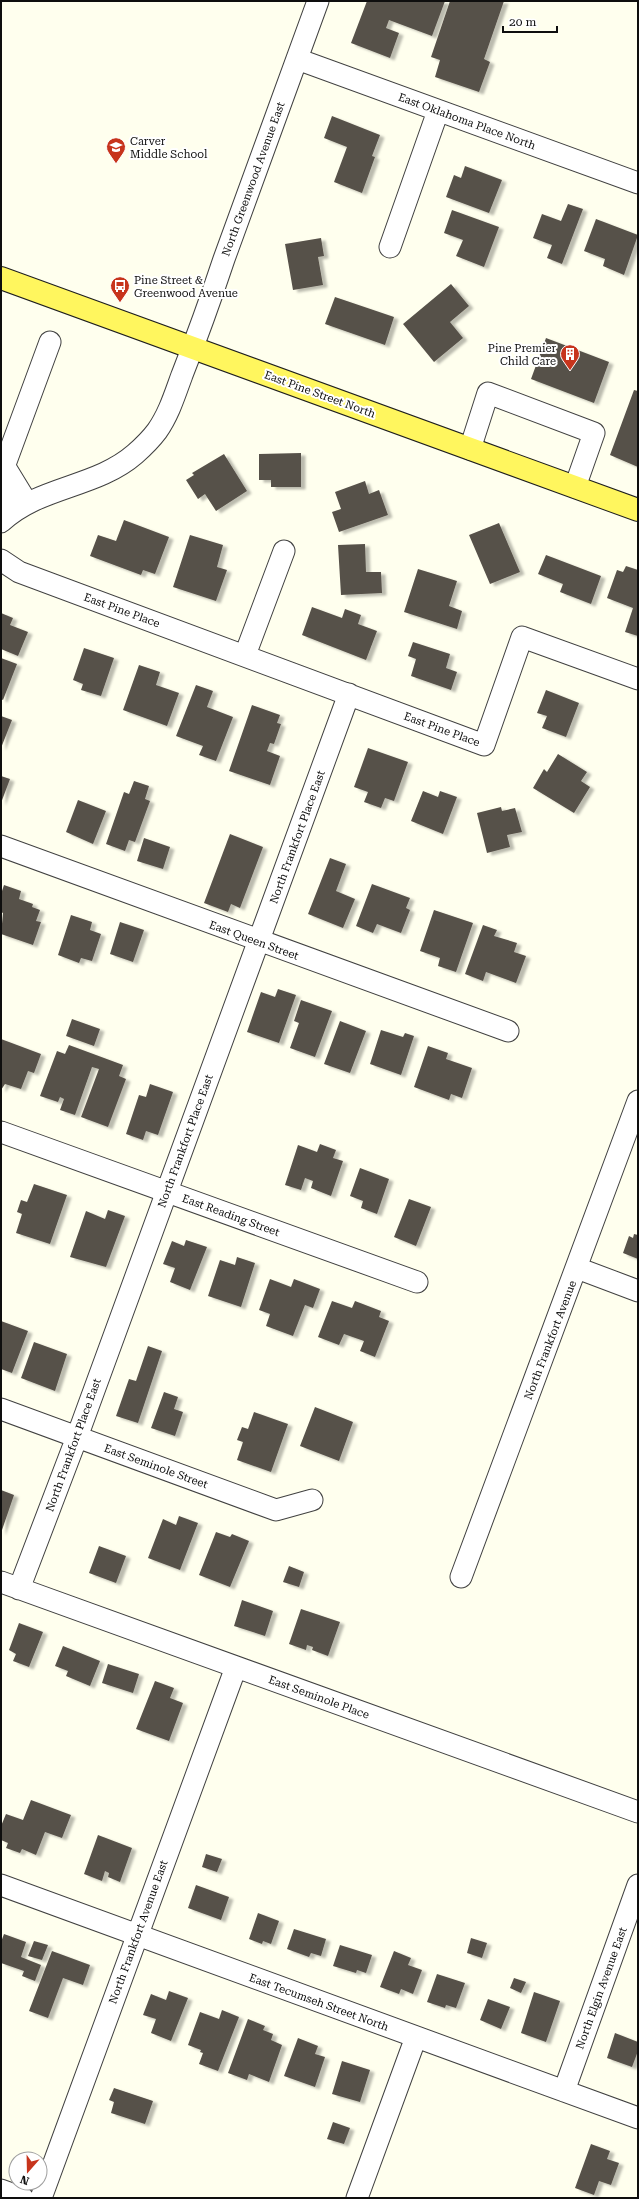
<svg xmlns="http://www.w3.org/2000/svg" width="639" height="2199" font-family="'Roboto Serif',serif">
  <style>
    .building { fill: #575149; filter: url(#shadow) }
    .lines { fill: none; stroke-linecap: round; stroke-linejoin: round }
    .minor-casing { stroke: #414141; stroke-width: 23 }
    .major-casing { stroke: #1f1f1f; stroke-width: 24 }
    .minor { stroke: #fff; stroke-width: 21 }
    .major { stroke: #fff65e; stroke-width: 22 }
    .labels { text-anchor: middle; stroke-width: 4; stroke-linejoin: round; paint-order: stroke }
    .street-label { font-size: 11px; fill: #0e0e0e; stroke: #fff }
    .poi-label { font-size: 11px; fill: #0e0e0e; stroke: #fff; text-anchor: start }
  </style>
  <defs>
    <filter id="shadow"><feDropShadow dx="4.5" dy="2.5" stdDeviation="1" flood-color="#0004"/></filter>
  </defs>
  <rect width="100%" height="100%" fill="#ffe"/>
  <!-- building -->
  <path class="building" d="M367 1H445L432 36 389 20 386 28 399 33 390 58 351 43Z
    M450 1H504L484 59 490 62 479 92 435 77 440 60 431 57Z
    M332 116 380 135 372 156 375 157 362 193 334 182 347 147 324 138Z
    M465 166 502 180 489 213 446 197 454 175 461 178Z
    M568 204 583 209 562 264 547 258 552 245 533 238 542 214 561 221Z
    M452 210 499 227 484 267 456 256 463 240 444 233Z
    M596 219 638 235 624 275 603 266 605 259 584 251Z
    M321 238 324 256 318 257 323 285 293 290 285 244Z
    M451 284 469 306 450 322 463 338 434 362 403 324Z
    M335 297 394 317 385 345 325 324Z
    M546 338 609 362 594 403 531 379Z
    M634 390 638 391V467L610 455Z
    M301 453V487H271V480H259V454Z
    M224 454 247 491 216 511 205 494 198 499 186 480 194 475 192 473Z
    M365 481 369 494 379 490 388 515 339 532 332 512 341 509 335 492Z
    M124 520 169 537 155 574 143 570 141 575 90 556 98 535 116 541Z
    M499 523 520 572 490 584 469 535Z
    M190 535 223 545 217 567 227 570 216 601 173 587Z
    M365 544 366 572H381L382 593 341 595 338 545Z
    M546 555 601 576 591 604 560 592 563 584 538 574Z
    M626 566 638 570V636L625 632 633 608 607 598 617 570 623 572Z
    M418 569 457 581 449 606 462 611 457 629 404 612Z
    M312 607 342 618 345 609 361 615 358 624 377 631 366 660 302 635Z
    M1 613 13 618 10 625 28 632 18 656 1 649Z
    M413 642 450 654 446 668 457 672 451 690 411 676 416 659 408 656Z
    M84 648 114 658 101 696 81 690 83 684 73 680Z
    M1 658 17 664 3 700 1 699Z
    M139 665 160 672 156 685 179 693 167 726 123 710Z
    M196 685 213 691 207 707 233 717 216 761 199 755 203 746 176 736Z
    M546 690 579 703 566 737 542 728 547 716 537 713Z
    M252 705 280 715 277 723 281 724 274 744 270 743 267 751 280 756 270 785 229 771Z
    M1 716 12 720 1 748Z
    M368 748 408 762 394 801 385 798 381 808 364 802 368 792 354 787Z
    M558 754 587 772 581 781 590 787 574 813 533 788 544 769 547 772Z
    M1 776 10 779 1 803Z
    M134 781 149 786 145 799 150 801 135 842 129 840 125 851 106 844 124 792 129 794Z
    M423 791 438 797 440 791 457 797 443 834 411 821Z
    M78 800 106 811 93 844 66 832Z
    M501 807 502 811 515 808 522 832 507 835 510 847 487 853 477 813Z
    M230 834 263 847 240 908 231 904 228 912 204 903Z
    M144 838 170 847 163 869 137 861Z
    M330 858 346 864 336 891 355 899 343 928 308 914Z
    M372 884 410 898 406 908 410 910 401 933 377 924 373 933 356 926Z
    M4 885 21 891 19 899 33 904 32 907 40 910 36 921 41 922 33 945 1 934 3 913 1 912V894Z
    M434 910 473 923 456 972 438 966 440 958 420 951Z
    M71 915 92 922 90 930 101 934 92 961 81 958 79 963 58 955Z
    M120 922 144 930 133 962 110 954Z
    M483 925 497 930 494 936 517 943 514 952 526 956 516 983 486 972 483 981 465 974Z
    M278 989 296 995 279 1043 247 1032 261 992 275 997Z
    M301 1000 332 1011 315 1057 290 1048 299 1023 294 1021Z
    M72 1019 100 1029 94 1046 66 1036Z
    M340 1021 366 1031 350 1073 324 1064Z
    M381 1030 403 1037 405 1033 414 1036 401 1075 370 1064Z
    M1 1039 41 1054 34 1073 28 1071 21 1089 5 1084 1 1090Z
    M69 1045 123 1065 119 1076 126 1079 108 1127 81 1117 99 1069 92 1067 75 1115 60 1110 64 1099 60 1097 58 1102 40 1096 57 1051 65 1054Z
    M428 1046 448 1053 446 1059 472 1068 462 1098 451 1094 449 1100 414 1087Z
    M150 1084 173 1092 158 1135 146 1131 143 1140 126 1134 139 1095 146 1097Z
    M320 1144 336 1150 333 1158 343 1161 331 1196 311 1188 313 1181 305 1178 301 1190 285 1185 298 1145 317 1152Z
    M360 1168 389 1179 377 1214 361 1208 363 1201 350 1196Z
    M34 1184 67 1195 50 1244 16 1233 22 1214 17 1212 21 1200 27 1202Z
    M409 1199 431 1207 416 1246 394 1237Z
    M108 1210 125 1216 106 1267 70 1257 86 1211 105 1219Z
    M634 1234 638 1235V1259L623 1253 629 1236 633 1238Z
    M186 1240 207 1247 190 1290 170 1282 175 1268 163 1264 172 1241 184 1246Z
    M237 1257 255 1263 241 1307 208 1296 220 1260 235 1265Z
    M270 1279 291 1287 294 1279 320 1289 313 1308 305 1305 293 1336 266 1326 270 1314 259 1310Z
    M332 1301 352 1308 355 1301 381 1311 379 1317 389 1321 375 1357 360 1351 364 1341 344 1334 339 1345 318 1337Z
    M1 1321 28 1331 12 1373 1 1369Z
    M34 1342 67 1354 55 1391 21 1378Z
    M148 1346 162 1351 138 1423 116 1416 129 1379 136 1381Z
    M164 1392 178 1397 174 1409 183 1412 175 1436 151 1428Z
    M315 1407 353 1422 339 1461 300 1446Z
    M254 1412 288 1424 271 1472 237 1460 243 1442 237 1440 242 1427 248 1429Z
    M1 1490 14 1495 1 1533Z
    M179 1516 198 1523 180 1570 148 1558 163 1519 176 1525Z
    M216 1532 230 1537 232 1534 249 1541 230 1587 199 1575Z
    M99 1546 126 1556 116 1583 89 1573Z
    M289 1566 304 1572 299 1587 283 1582Z
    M242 1600 273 1611 265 1636 234 1626Z
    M301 1609 340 1622 328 1656 312 1650 313 1647 307 1645 306 1650 289 1644Z
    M19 1623 43 1632 29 1667 13 1661 16 1654 9 1650Z
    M63 1646 100 1661 90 1686 66 1676 68 1671 55 1666Z
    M108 1664 139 1674 133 1693 102 1683Z
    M155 1681 174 1688 170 1698 183 1703 169 1741 136 1729Z
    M31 1800 71 1815 62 1838 45 1832 36 1855 22 1849 20 1853 6 1848 8 1843 1 1840V1826L6 1814 23 1820Z
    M98 1835 132 1848 120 1882 108 1877 109 1873 105 1871 102 1881 84 1874Z
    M206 1854 222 1859 217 1872 202 1867Z
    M196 1885 229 1897 221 1920 188 1908Z
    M258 1913 279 1921 271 1944 263 1941 262 1944 249 1939Z
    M294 1929 326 1939 321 1956 311 1953 309 1957 287 1949Z
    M4 1934 26 1942 21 1957 41 1965 35 1981 22 1976 24 1971 1 1963V1942Z
    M471 1938 487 1943 482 1958 467 1953Z
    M34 1941 48 1945 42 1960 28 1956Z
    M340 1945 372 1955 366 1973 357 1970 356 1973 333 1966Z
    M52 1951 90 1965 83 1985 63 1978 48 2018 29 2011Z
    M394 1951 411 1958 408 1965 422 1970 413 1994 401 1989 399 1994 380 1987Z
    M437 1974 465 1983 456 2008 446 2005 445 2008 427 2002Z
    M514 1978 526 1982 521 1993 510 1988Z
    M169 1991 188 1998 171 2041 151 2033 156 2019 143 2015 151 1994 166 2000Z
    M534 1992 560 2001 546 2042 521 2033Z
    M488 1999 510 2007 501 2029 480 2020Z
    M222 2010 239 2017 218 2071 199 2064 203 2053 200 2052 201 2050 188 2045 200 2012 219 2019Z
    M248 2019 265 2026 263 2030 273 2034 271 2040 282 2045 269 2082 249 2074 247 2080 228 2073Z
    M615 2033 638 2042V2051L632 2067 607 2058Z
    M298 2038 318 2046 315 2054 325 2057 315 2087 284 2076Z
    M342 2061 370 2070 360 2102 332 2094Z
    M114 2088 153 2101 145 2124 111 2113 114 2102 109 2100Z
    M333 2122 350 2128 344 2144 327 2139Z
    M591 2144 610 2151 607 2159 619 2163 611 2185 599 2181 594 2195 575 2188Z"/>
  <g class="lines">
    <defs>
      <path id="minor" d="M297 59 638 183
        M390 247 438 111
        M470 449 488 393 594 433 575 487
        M5 467 27 503
        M1 475 50 342
        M1 491 11 513
        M1 522C39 486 96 488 135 454 143 447 151 439 157 431 169 414 175 394 182 375 197 337 211 298 224 259 255 173 287 87 318 1
        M1 560 19 572 484 745 522 637 638 679
        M245 655 284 551
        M1 846 508 1031
        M1 1132 417 1282
        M577 1268 638 1291
        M1 1409 276 1510 312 1500
        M461 1577 638 1101
        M1 1582 638 1812
        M19 1589 77 1437 349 694
        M1 1885 638 2118
        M564 2091 638 1885
        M1 2190 23 2198
        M41 2198 236 1667
        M357 2198 416 2037"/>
      <path id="major" d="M1 278 638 510"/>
    </defs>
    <!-- minor casing -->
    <use href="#minor" class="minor-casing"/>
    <!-- major casing -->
    <use href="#major" class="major-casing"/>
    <!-- minor -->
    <use href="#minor" class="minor"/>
    <!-- major -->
    <use href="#major" class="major"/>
  </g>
  <!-- icons -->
  <defs>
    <symbol id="school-pin" viewBox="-11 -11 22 30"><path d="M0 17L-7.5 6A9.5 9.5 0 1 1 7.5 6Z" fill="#c7341c" stroke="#fff"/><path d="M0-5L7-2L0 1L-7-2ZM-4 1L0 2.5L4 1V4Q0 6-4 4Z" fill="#fff"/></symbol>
    <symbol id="bus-pin" viewBox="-11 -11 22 30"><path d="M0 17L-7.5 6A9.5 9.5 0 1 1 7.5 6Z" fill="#c7341c" stroke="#fff"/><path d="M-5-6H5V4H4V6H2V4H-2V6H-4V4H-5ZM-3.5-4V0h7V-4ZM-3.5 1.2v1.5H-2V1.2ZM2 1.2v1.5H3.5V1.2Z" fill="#fff"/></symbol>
    <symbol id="building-pin" viewBox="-11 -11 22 30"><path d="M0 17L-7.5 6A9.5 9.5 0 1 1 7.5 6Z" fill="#c7341c" stroke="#fff"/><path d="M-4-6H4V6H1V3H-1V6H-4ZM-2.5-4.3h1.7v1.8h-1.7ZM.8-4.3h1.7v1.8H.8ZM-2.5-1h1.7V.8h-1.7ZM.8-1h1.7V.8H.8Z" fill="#fff"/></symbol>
  </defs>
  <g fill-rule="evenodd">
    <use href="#school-pin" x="105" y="136" width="22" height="30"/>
    <use href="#bus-pin" x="109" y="275" width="22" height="30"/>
    <use href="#building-pin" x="559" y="343" width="22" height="30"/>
  </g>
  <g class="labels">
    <!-- street labels -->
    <g class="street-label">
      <text transform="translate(467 121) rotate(20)" y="4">East Oklahoma Place North</text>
      <text transform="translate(253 179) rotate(-70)" y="4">North Greenwood Avenue East</text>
      <text transform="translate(320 394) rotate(20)" y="4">East Pine Street North</text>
      <text transform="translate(122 610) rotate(20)" y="4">East Pine Place</text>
      <text transform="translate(442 729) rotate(20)" y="4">East Pine Place</text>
      <text transform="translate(297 837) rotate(-70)" y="4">North Frankfort Place East</text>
      <text transform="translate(254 940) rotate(20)" y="4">East Queen Street</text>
      <text transform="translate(185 1141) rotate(-70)" y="4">North Frankfort Place East</text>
      <text transform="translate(231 1215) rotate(20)" y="4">East Reading Street</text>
      <text transform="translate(550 1340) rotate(-69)" y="4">North Frankfort Avenue</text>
      <text transform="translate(73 1445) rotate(-70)" y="4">North Frankfort Place East</text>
      <text transform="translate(156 1466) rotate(20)" y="4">East Seminole Street</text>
      <text transform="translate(319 1697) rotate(20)" y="4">East Seminole Place</text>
      <text transform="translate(138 1932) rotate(-70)" y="4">North Frankfort Avenue East</text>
      <text transform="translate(601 1988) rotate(-70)" y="4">North Elgin Avenue East</text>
      <text transform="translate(319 2002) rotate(20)" y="4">East Tecumseh Street North</text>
    </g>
    <!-- poi labels -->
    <g class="poi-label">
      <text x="130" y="145">Carver<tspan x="130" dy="13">Middle School</tspan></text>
      <text x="134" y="284">Pine Street &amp;<tspan x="134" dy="13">Greenwood Avenue</tspan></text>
      <text x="556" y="352" text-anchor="end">Pine Premier<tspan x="556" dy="13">Child Care</tspan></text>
    </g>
  </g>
  <!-- border -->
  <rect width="639" height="2199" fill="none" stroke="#0e0e0e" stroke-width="4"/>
  <!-- north arrow -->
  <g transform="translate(28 2171) rotate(200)"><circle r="19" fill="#ffffff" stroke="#9f9f9f"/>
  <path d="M0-3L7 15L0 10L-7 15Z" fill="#c7341c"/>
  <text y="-6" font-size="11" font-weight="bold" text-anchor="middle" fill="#0e0e0e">N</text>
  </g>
  <!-- scale -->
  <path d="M503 26v6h54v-6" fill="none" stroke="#0e0e0e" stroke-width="2"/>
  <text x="509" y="26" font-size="12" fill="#0e0e0e" stroke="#ffffff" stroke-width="3" paint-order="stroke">20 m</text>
</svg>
